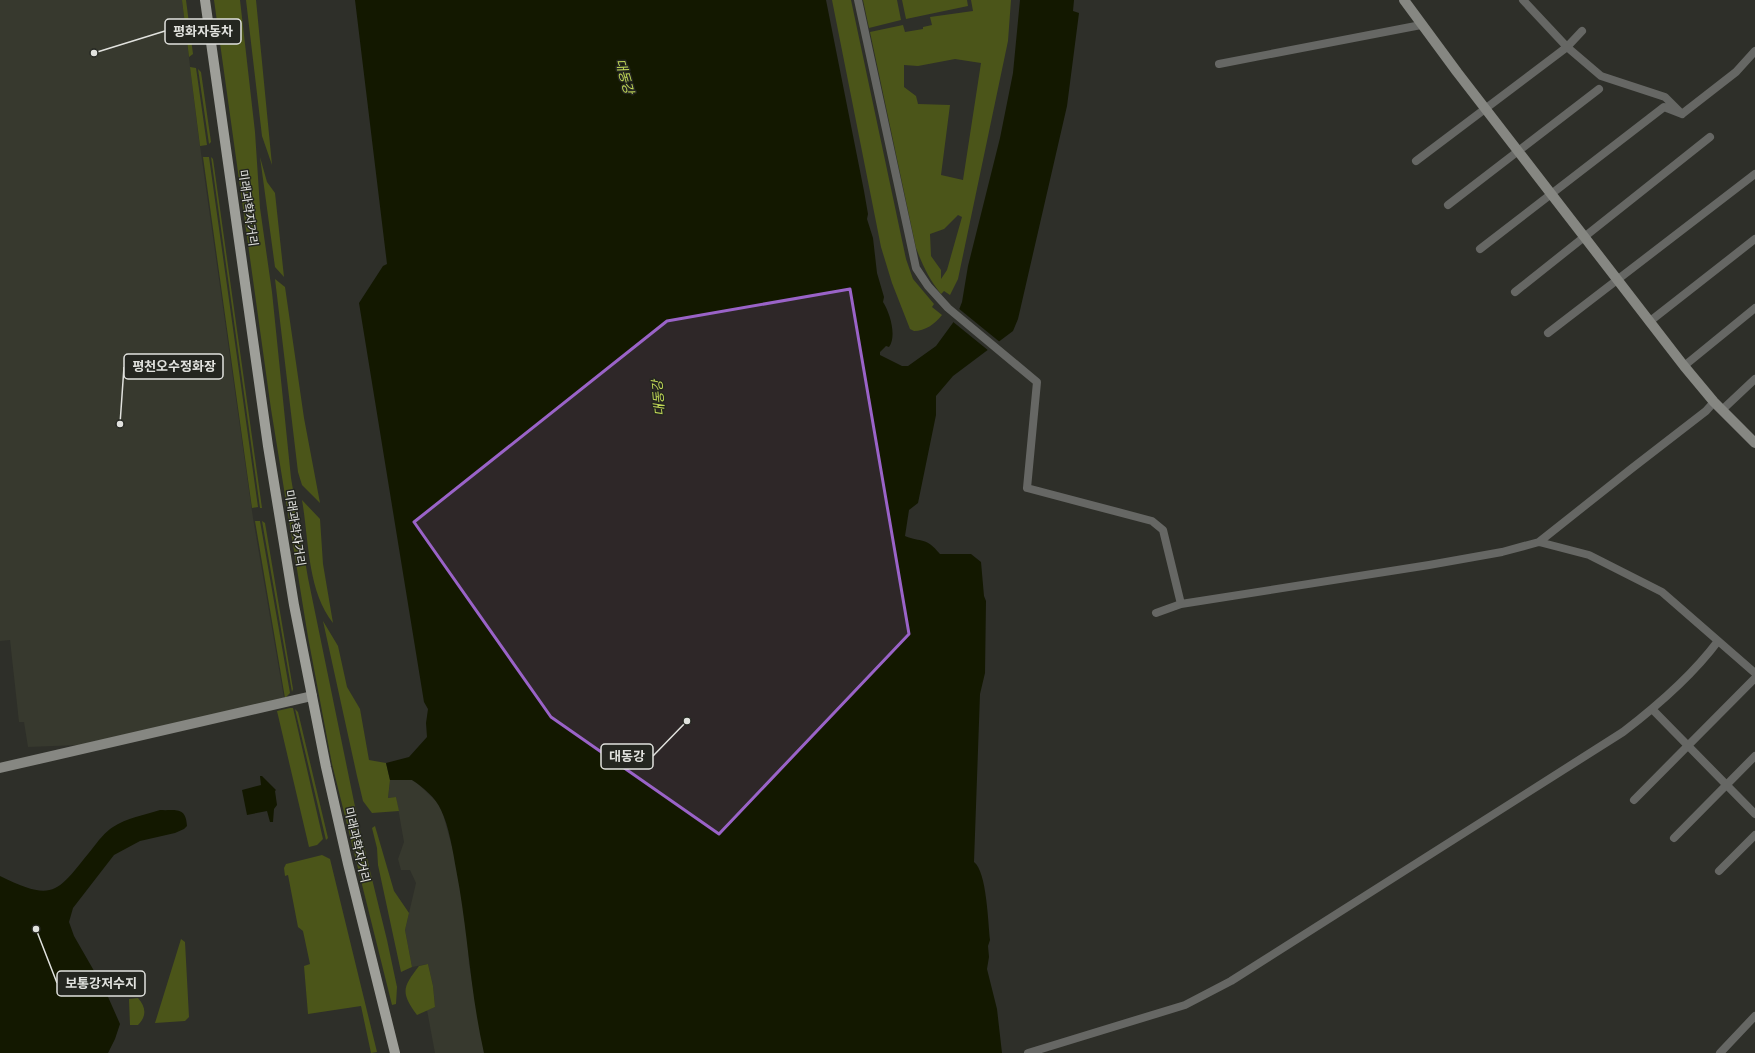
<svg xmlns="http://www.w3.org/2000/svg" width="1755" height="1053" font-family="'Source Sans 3','Noto Sans KR',sans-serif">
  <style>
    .built { fill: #37392e }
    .green { fill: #4b5519; fill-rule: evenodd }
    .water { fill: #131800 }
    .pier { fill: #2e2f29 }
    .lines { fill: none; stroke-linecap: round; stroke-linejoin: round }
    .street { stroke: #666764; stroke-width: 8 }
    .secondary { stroke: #868782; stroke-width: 10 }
    .primary { stroke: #9e9f99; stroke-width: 10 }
    .marked { fill: #9a63c8; fill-opacity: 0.2; stroke: #9a63c8; stroke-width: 3; stroke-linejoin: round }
    .labels { text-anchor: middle; stroke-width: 3; stroke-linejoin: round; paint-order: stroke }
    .street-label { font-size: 12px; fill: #e1e2de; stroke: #242620 }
    .water-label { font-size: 13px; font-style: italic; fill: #c2d957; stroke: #242620 }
    .leader { fill: none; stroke: #e1e2de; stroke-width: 1.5 }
    .callout-dot { fill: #e1e2de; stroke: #242620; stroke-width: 1.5 }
    .callout { fill: #242620; stroke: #e1e2de; stroke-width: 1.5 }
    .callout-label { font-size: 13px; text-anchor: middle; font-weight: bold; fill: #e1e2de }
  </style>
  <rect width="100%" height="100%" fill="#2e2f29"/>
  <!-- built -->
  <path class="built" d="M0 0H182L198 132 253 518 284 698 79 745 28 747 24 722H19L10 640 0 641Z
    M405 779 412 780 418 784 436 801 442 811 454 854 461 894 467 936 469 964 484 1053H435L427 1010 435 1007 433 986 428 964 412 967 405 930 416 883 410 870H401L398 859 404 842 396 797 388 798 390 780Z"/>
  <!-- green -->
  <path class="green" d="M182 0H186L193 54 189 57Z
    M214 0H240L255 132 260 208 272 292 291 478 308 578 359 826 387 940 397 987 396 1004 392 1005 332 764 308 637 271 409Z
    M246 0H256L272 165 262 136Z
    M832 0H851L906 259 913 279 934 304 932 307 942 315C935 324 925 331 914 331L910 329 892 283 881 247Z
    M863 0H897L901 20 869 28Z
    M902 0H967L968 6 906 19Z
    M971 0H1011L1008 41 958 279 950 295 944 291 941 294C929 279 923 266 916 248L870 32 903 25 905 32 923 29V27L932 25 930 17 973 11ZM955 59 981 63 963 180 941 175 950 105 918 104 916 96 904 87V65L918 66ZM958 215 962 217 947 270 941 279V270L931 256 930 234 944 229Z
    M190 67 196 68 207 145 200 146Z
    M198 69 201 72 211 142 209 144Z
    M203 157H209L258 507 252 508Z
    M211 157 213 159 262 508H260Z
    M260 157 267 182 275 193 284 277 275 267Z
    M275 279 285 287 304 418 320 503 302 485 298 472Z
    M302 500 320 519 323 564 333 623C307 590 309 540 302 500Z
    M255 521H260L290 693 285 698Z
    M262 521 265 523 293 689 292 692Z
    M323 621 338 646 347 687 360 709 369 760 386 763 390 780 388 798 396 797 399 811 372 813 363 801 357 776Z
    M290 708H293L323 839 317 845 309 847 277 711Z
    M295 709 298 712 328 838 326 840Z
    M375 826 394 891 409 913 405 930 412 967 401 972 378 865 377 848 372 828Z
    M322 855 330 859 377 1052 371 1053 361 1006 308 1014 304 966 310 964 303 931 298 927 288 875 285 876 284 868 286 864Z
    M181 939 185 942 189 1017 185 1021 155 1023Z
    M428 964 433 986 435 1007 417 1015C400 992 403 987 419 966Z
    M138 998C146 1007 147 1016 138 1025H130L129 999Z"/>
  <!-- water -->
  <path class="water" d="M355 0H826L864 191 868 214 867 219 873 238 877 273 884 297 883 302C890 313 897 336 889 347L886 346 880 352V355L902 366H908L936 346 955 320 962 302 968 266 1000 138 1013 73 1020 0H1074L1073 11 1079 13 1067 106 1018 319 1013 331 953 376 936 396V415L918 503 909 510 905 536C922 543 925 536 940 554H971L981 562 984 596 986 601 985 673 980 694 974 862C987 872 988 923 990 940L988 946 989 957 987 969 997 1009 1002 1053H484C470 992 468 930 456 869 453 852 449 826 441 810 436 798 423 787 412 780H390L386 763 409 757 427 737 426 723 428 709 424 702 359 303 383 266 387 264Z
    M260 776H262L276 790 275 791 277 805 274 809 273 822H270L267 811 247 815 242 790 261 785Z
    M160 810C175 811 186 806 187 826L184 829 175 833 140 841 114 855 73 908 69 922 74 936 105 990 120 1024 115 1039 108 1053H0V876C55 903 57 892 92 849 98 841 105 832 113 827 126 818 145 815 160 810Z"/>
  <!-- pier -->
  <path class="pier" d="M958 308 1001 343 989 351 952 321Z"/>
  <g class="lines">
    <!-- street -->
    <path class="street" d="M858 0 916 268 928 286 948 308 1037 382 1027 488 1152 521 1163 530 1181 604
      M1523 0 1567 47 1601 76 1665 97 1681 113
      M1219 64 1421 25
      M1682 114 1736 72 1755 51
      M1416 161 1567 47 1582 31
      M1448 205 1599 89
      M1480 249 1664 107 1682 114
      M1515 292 1710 137
      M1649 322 1755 239
      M1548 333 1755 174
      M1684 366 1755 308
      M1722 410 1755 379
      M1539 542 1589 555 1662 592 1755 673
      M1156 613 1181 604 1429 565 1502 552 1539 542 1631 469 1706 411 1714 402
      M1652 709 1755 814
      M1634 800 1755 678
      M1674 838 1755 756
      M1719 871 1755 835
      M1028 1053 1185 1005 1231 981 1623 732C1657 706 1692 676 1718 641
      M1720 1053 1755 1016"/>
    <!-- secondary -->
    <path class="secondary" d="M1404 0 1457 72 1684 366 1714 402 1755 443
      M0 768 312 696"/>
    <!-- primary -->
    <path class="primary" d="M205 0 268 446 294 605 326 767 348 864 395 1053"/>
  </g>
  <!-- marked area -->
  <path class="marked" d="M850 289 909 634 719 834 551 717 414 522 667 321Z"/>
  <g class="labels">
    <!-- street labels -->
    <g class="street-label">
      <text transform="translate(248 208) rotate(82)" y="4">미래과학자거리</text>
      <text transform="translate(295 528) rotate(81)" y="4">미래과학자거리</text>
      <text transform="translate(357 845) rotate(77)" y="4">미래과학자거리</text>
    </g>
    <!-- water labels -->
    <g class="water-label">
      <text transform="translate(625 76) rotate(74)" y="5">대동강</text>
      <text transform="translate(658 398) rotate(-95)" y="5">대동강</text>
    </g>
  </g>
  <!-- callouts -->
  <path class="leader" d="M94 53L165 31M120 424L124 367M687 721L653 756M36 929L57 983"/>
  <g class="callout-dot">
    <circle cx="94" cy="53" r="4"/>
    <circle cx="120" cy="424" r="4"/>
    <circle cx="687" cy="721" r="4"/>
    <circle cx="36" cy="929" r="4"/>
  </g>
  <g class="callout">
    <rect x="165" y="19" width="76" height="25" rx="4"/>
    <rect x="124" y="354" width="99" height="25" rx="4"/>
    <rect x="601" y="744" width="52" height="25" rx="4"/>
    <rect x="57" y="971" width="88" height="25" rx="4"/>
  </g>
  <g class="callout-label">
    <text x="203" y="36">평화자동차</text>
    <text x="174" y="371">평천오수정화장</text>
    <text x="627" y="761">대동강</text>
    <text x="101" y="988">보통강저수지</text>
  </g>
</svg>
